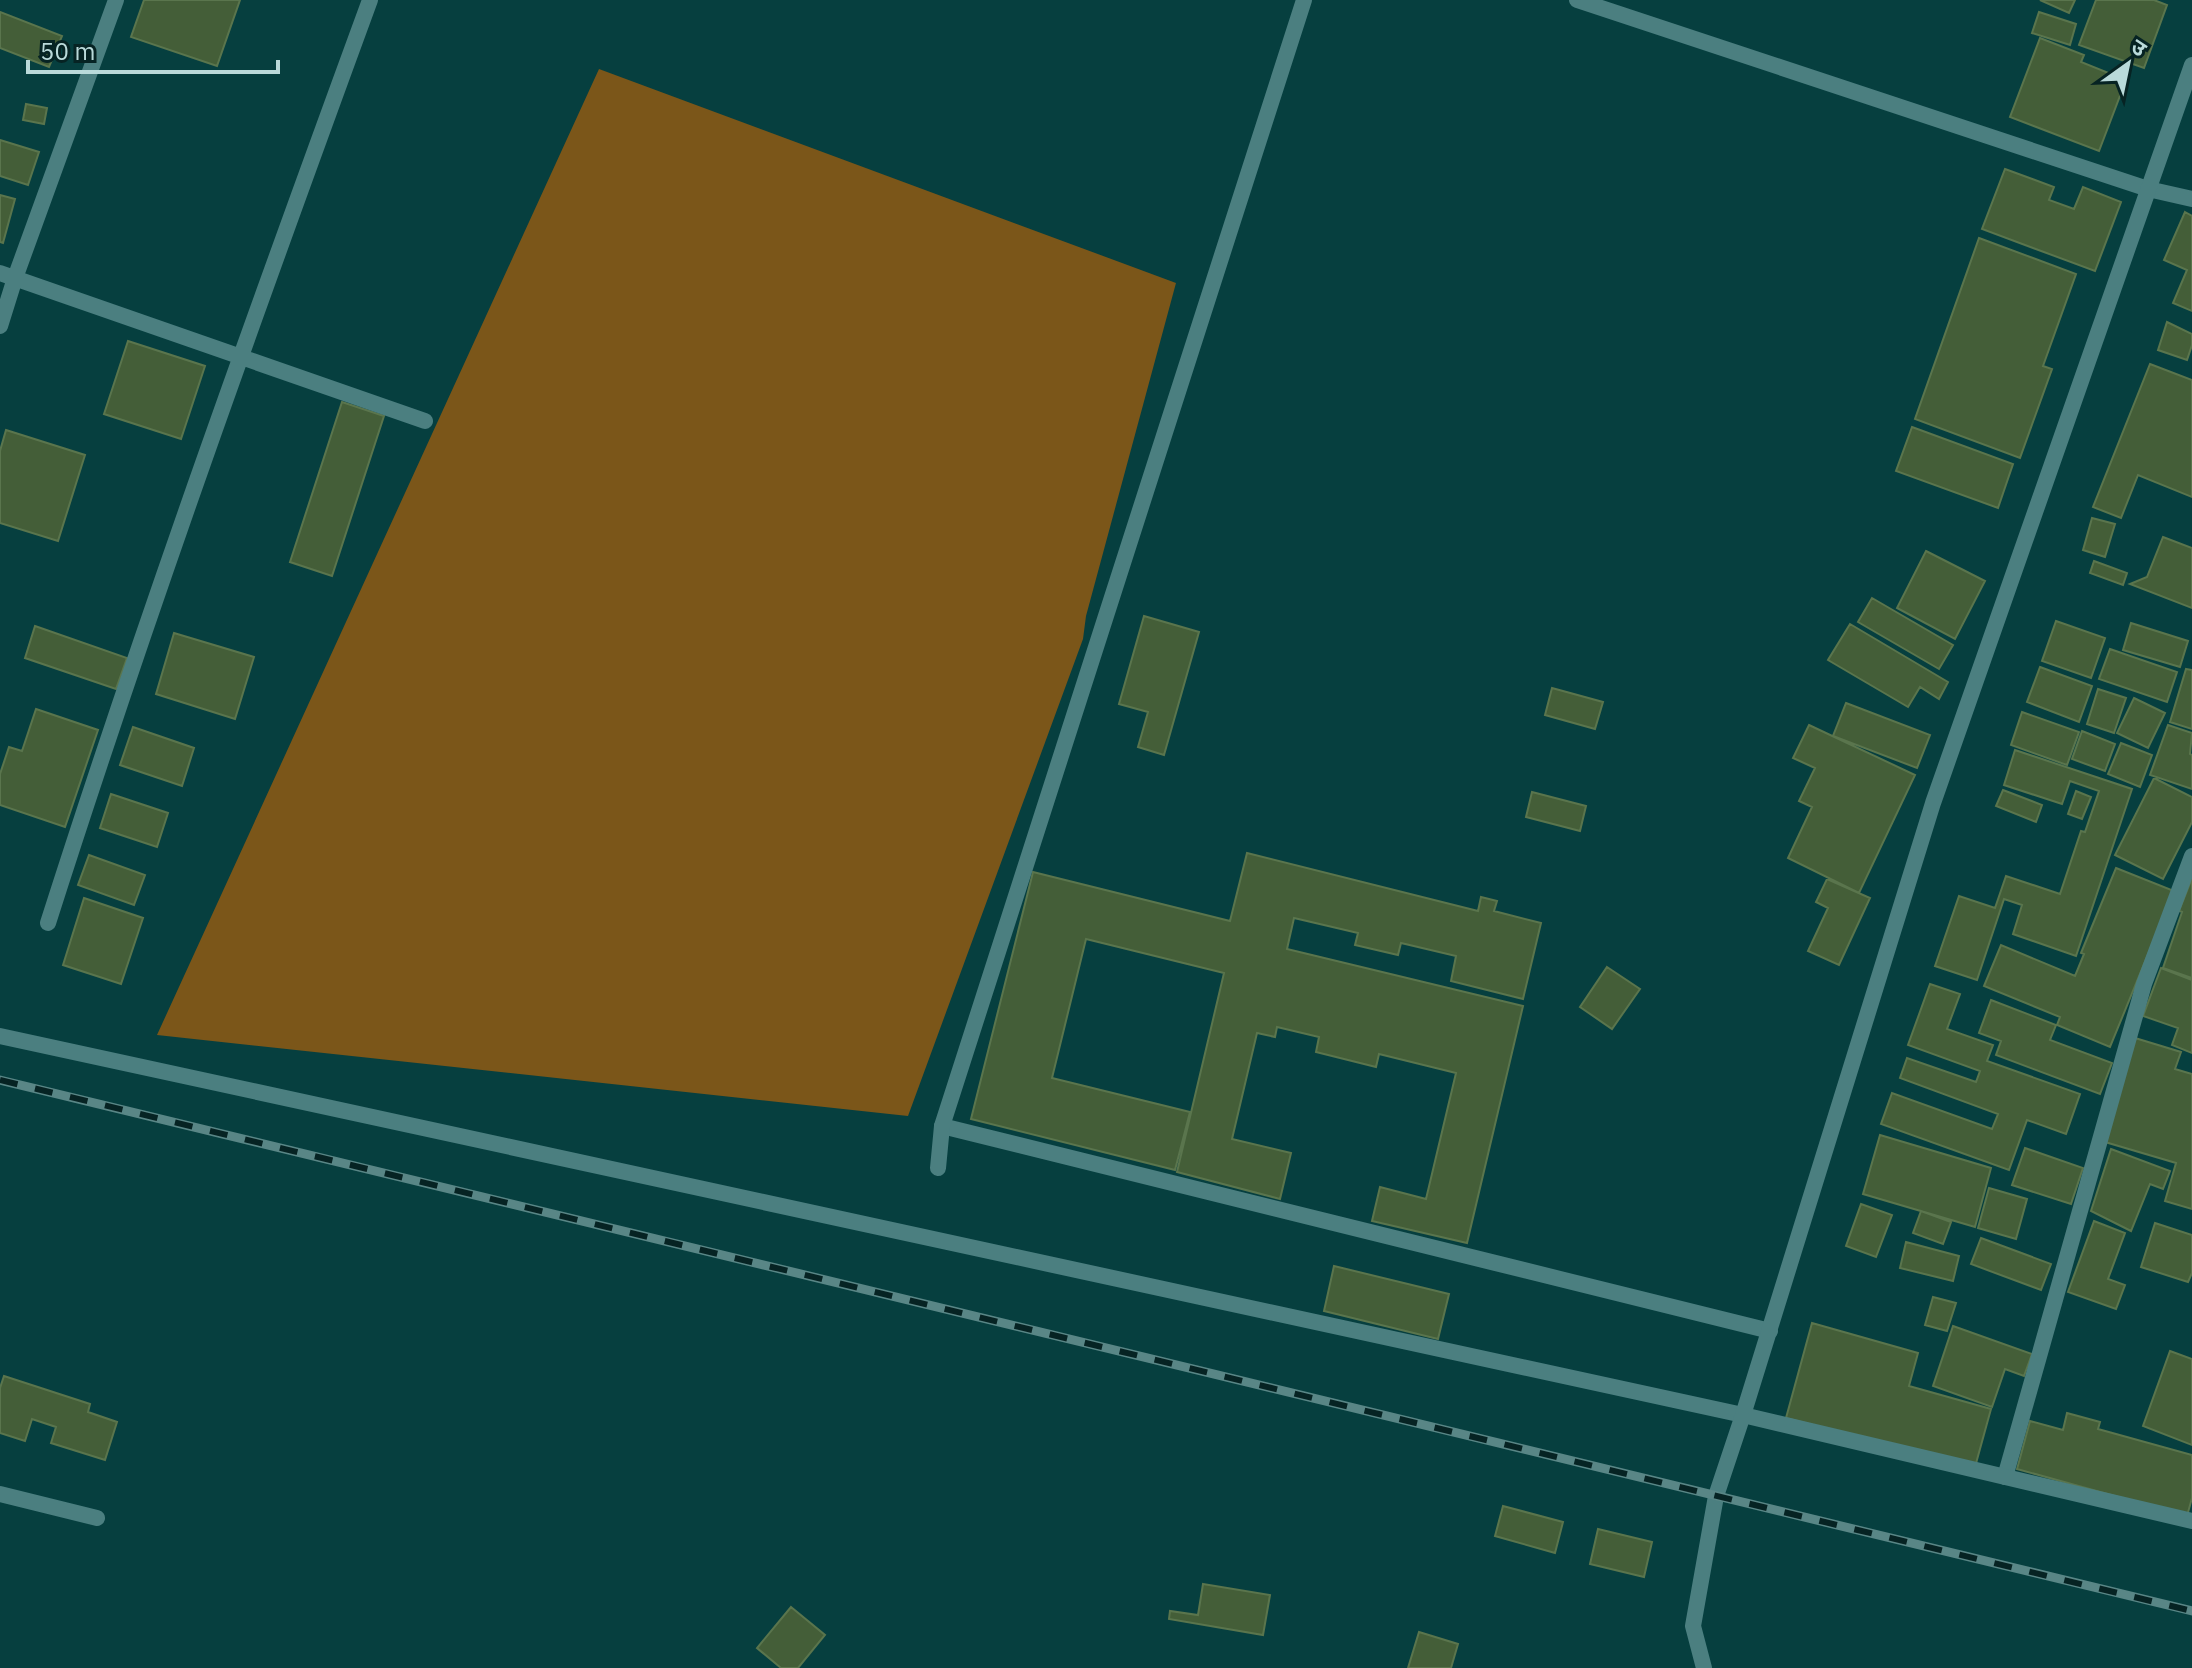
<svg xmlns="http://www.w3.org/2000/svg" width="2192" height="1668" font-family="'IBM Plex Sans','Noto Sans Devanagari',sans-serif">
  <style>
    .green { fill: #7b5619 }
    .building { fill: #445e38; stroke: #5a754d; stroke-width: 2 }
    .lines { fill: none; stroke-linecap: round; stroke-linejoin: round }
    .service { stroke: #4b7f80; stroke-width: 16 }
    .minor { stroke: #4b7f80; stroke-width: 16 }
    .tertiary { stroke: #4b7f80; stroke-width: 16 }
    .rail-casing { stroke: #598686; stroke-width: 9 }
    .rail { stroke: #062323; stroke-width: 6; stroke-dasharray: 18; stroke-linecap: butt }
  </style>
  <rect width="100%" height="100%" fill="#063f3f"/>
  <!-- green -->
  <path class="green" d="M599 69 1176 283 1086 616 1083 639 908 1116 157 1035Z"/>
  <!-- building -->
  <path class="building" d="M144 0H240L217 66 131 37Z
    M2040 0H2075L2069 13Z
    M2096 0H2154L2167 5 2144 68 2079 45Z
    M0 12 62 36 49 67 0 48Z
    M2039 12 2076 24 2070 45 2032 33Z
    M2040 38 2084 55 2081 62 2126 80 2099 151 2010 117Z
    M26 104 47 108 44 124 23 120Z
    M0 140 39 152 28 185 0 176Z
    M2005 169 2054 187 2049 200 2074 209 2083 187 2121 202 2095 271 1982 229Z
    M0 195 15 199 3 243 0 242Z
    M2185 212 2192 216V311L2173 303 2187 270 2164 260Z
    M1979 238 2076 274 2043 366 2052 369 2020 458 1915 419Z
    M2167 322 2192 334V345L2187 360 2158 350Z
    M128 341 205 366 181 439 104 414Z
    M2150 364 2192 380V497L2138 475 2121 518 2093 507Z
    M342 402 384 416 332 576 290 562Z
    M1912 427 2013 464 1998 508 1896 471Z
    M6 430 85 455 58 541 0 523V451Z
    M2092 518 2115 524 2105 557 2083 550Z
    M2163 537 2192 548V608L2130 584 2147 577Z
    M1926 551 1985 581 1955 639 1897 608Z
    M2094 561 2127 573 2123 585 2090 573Z
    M1872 598 1953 645 1939 669 1858 622Z
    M1144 616 1199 632 1164 755 1138 747 1148 712 1119 704Z
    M2056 621 2105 638 2091 678 2042 661Z
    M2131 623 2188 641 2180 667 2123 650Z
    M1850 624 1948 682 1939 699 1920 687 1908 707 1828 660Z
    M35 626 127 658 116 689 25 658Z
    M174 633 254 657 235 719 156 694Z
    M2110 649 2177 672 2167 702 2099 679Z
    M2040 667 2092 686 2079 722 2027 702Z
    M2186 669 2192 670V729L2170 722Z
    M1552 688 1603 702 1595 729 1545 715Z
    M2098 689 2126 698 2114 733 2087 724Z
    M2134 698 2165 713 2148 748 2117 733Z
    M1846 703 1930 735 1917 768 1833 736Z
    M36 709 98 730 65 827 0 805V774L9 747 22 751Z
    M2022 712 2079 732 2067 765 2011 745Z
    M1809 725 1915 775 1859 893 1788 858 1812 807 1799 801 1815 768 1793 758Z
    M2168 725 2192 733 2190 754 2192 755V789L2150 775Z
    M133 727 194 748 182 786 120 765Z
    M2082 731 2115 744 2105 771 2072 759Z
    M2121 743 2152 755 2140 787 2108 774Z
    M2015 750 2132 789 2076 956 2013 934 2022 905 2004 899 1977 980 1935 966 1959 896 1995 908 2006 876 2060 894 2081 831 2085 832 2099 791 2070 781 2062 804 2004 785Z
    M2154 778 2192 797V822L2163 879 2115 855Z
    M2003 790 2042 805 2036 822 1996 806Z
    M2076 791 2091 797 2082 819 2068 814Z
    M1532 792 1586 806 1580 831 1526 817Z
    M111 794 168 813 157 847 100 828Z
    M1247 853 1478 911 1481 897 1497 901 1494 911 1541 923 1523 999 1451 981 1456 956 1401 943 1398 955 1355 945 1358 933 1294 918 1287 949 1523 1006 1467 1243 1372 1221 1380 1187 1426 1199 1456 1073 1379 1054 1376 1067 1316 1052 1319 1037 1277 1027 1275 1037 1257 1033 1232 1139 1291 1153 1280 1199 1177 1172 1224 973 1086 939 1052 1078 1190 1112 1175 1170 971 1119 1033 872 1230 921Z
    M89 855 145 875 134 905 78 885Z
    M2116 868 2174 891 2110 1047 2057 1025 2060 1017 1984 986 2001 945 2075 976 2084 954 2081 953Z
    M2192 878V978L2163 968 2182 912 2179 911Z
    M1827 879 1870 898 1839 965 1808 951 1828 908 1816 902Z
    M84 898 143 918 121 984 63 965Z
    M1607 967 1640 989 1612 1029 1580 1007Z
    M2161 968 2192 980V1053L2172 1045 2178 1028 2143 1016Z
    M1930 984 1960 994 1947 1029 1993 1045 1987 1061 2080 1094 2066 1134 2027 1120 2009 1170 1881 1124 1892 1093 1992 1129 1998 1114 1900 1078 1907 1058 1976 1082 1980 1071 1908 1045Z
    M1991 1000 2056 1025 2050 1040 2112 1063 2100 1094 1996 1055 2001 1041 1979 1033Z
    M2135 1038 2181 1052 2175 1069 2192 1074V1209L2165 1201 2176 1163 2105 1142Z
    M1880 1135 1991 1168 1975 1227 1863 1194Z
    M2025 1148 2083 1168 2071 1204 2012 1185Z
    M2111 1149 2170 1171 2163 1189 2150 1184 2131 1231 2091 1211Z
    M1989 1188 2027 1199 2016 1239 1978 1228Z
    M1861 1204 1892 1215 1876 1257 1846 1246Z
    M1921 1211 1951 1222 1943 1244 1913 1233Z
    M2094 1221 2125 1233 2108 1279 2125 1285 2116 1309 2068 1292Z
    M2155 1223 2192 1235V1273L2188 1282 2141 1267Z
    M1981 1238 2051 1264 2041 1290 1971 1264Z
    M1906 1242 1959 1256 1953 1281 1900 1268Z
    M1334 1266 1449 1294 1438 1339 1324 1311Z
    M1933 1297 1956 1303 1947 1331 1925 1325Z
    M1812 1323 1918 1353 1909 1386 1991 1409 1975 1467 1786 1418Z
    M1953 1326 2032 1354 2024 1376 2005 1369 1992 1407 1933 1386Z
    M2170 1351 2192 1359V1445L2143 1426Z
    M4 1376 90 1404 88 1412 117 1422 105 1460 51 1443 56 1427 32 1419 25 1441 0 1433V1388Z
    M2067 1413 2100 1422 2098 1429 2192 1455V1498L2187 1516 2017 1469 2030 1421 2063 1430Z
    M1503 1506 1563 1522 1555 1553 1495 1536Z
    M1598 1529 1652 1542 1644 1577 1590 1564Z
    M1203 1584 1270 1595 1263 1635 1169 1619 1170 1611 1198 1615Z
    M791 1607 825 1635 798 1668H781L757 1648Z
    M1419 1632 1458 1644 1451 1668H1408Z"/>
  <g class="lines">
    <!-- service -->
    <path class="service" d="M942 1126 1770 1331"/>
    <!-- minor -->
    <path class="minor" d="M1577 0 2148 189 2192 199
      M0 273 425 421
      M0 326 15 278 116 0
      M48 923C147 613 258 306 370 0
      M0 1036 1743 1415
      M938 1168 942 1126 1304 0
      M2005 1477 2144 984 2192 856
      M0 1494 97 1518"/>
    <!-- tertiary -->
    <path class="tertiary" d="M1743 1415 2192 1521
      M1704 1668 1693 1626 1716 1496 1743 1415 1933 803 2192 65"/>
    <defs>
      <path id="rail" d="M0 1080 2192 1611"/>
    </defs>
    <!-- rail casing -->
    <use href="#rail" class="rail-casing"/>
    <!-- rail -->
    <use href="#rail" class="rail"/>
  </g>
  <!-- north arrow -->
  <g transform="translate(2128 64) rotate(33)" stroke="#062323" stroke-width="6" paint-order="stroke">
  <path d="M0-6L14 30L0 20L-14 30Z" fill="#badada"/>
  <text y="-12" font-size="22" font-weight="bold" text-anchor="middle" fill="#badada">उ</text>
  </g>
  <!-- scale -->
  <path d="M28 60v12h250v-12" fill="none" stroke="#badada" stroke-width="4"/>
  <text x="40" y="60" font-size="24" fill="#badada" stroke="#062323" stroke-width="6" paint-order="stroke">50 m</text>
</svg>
